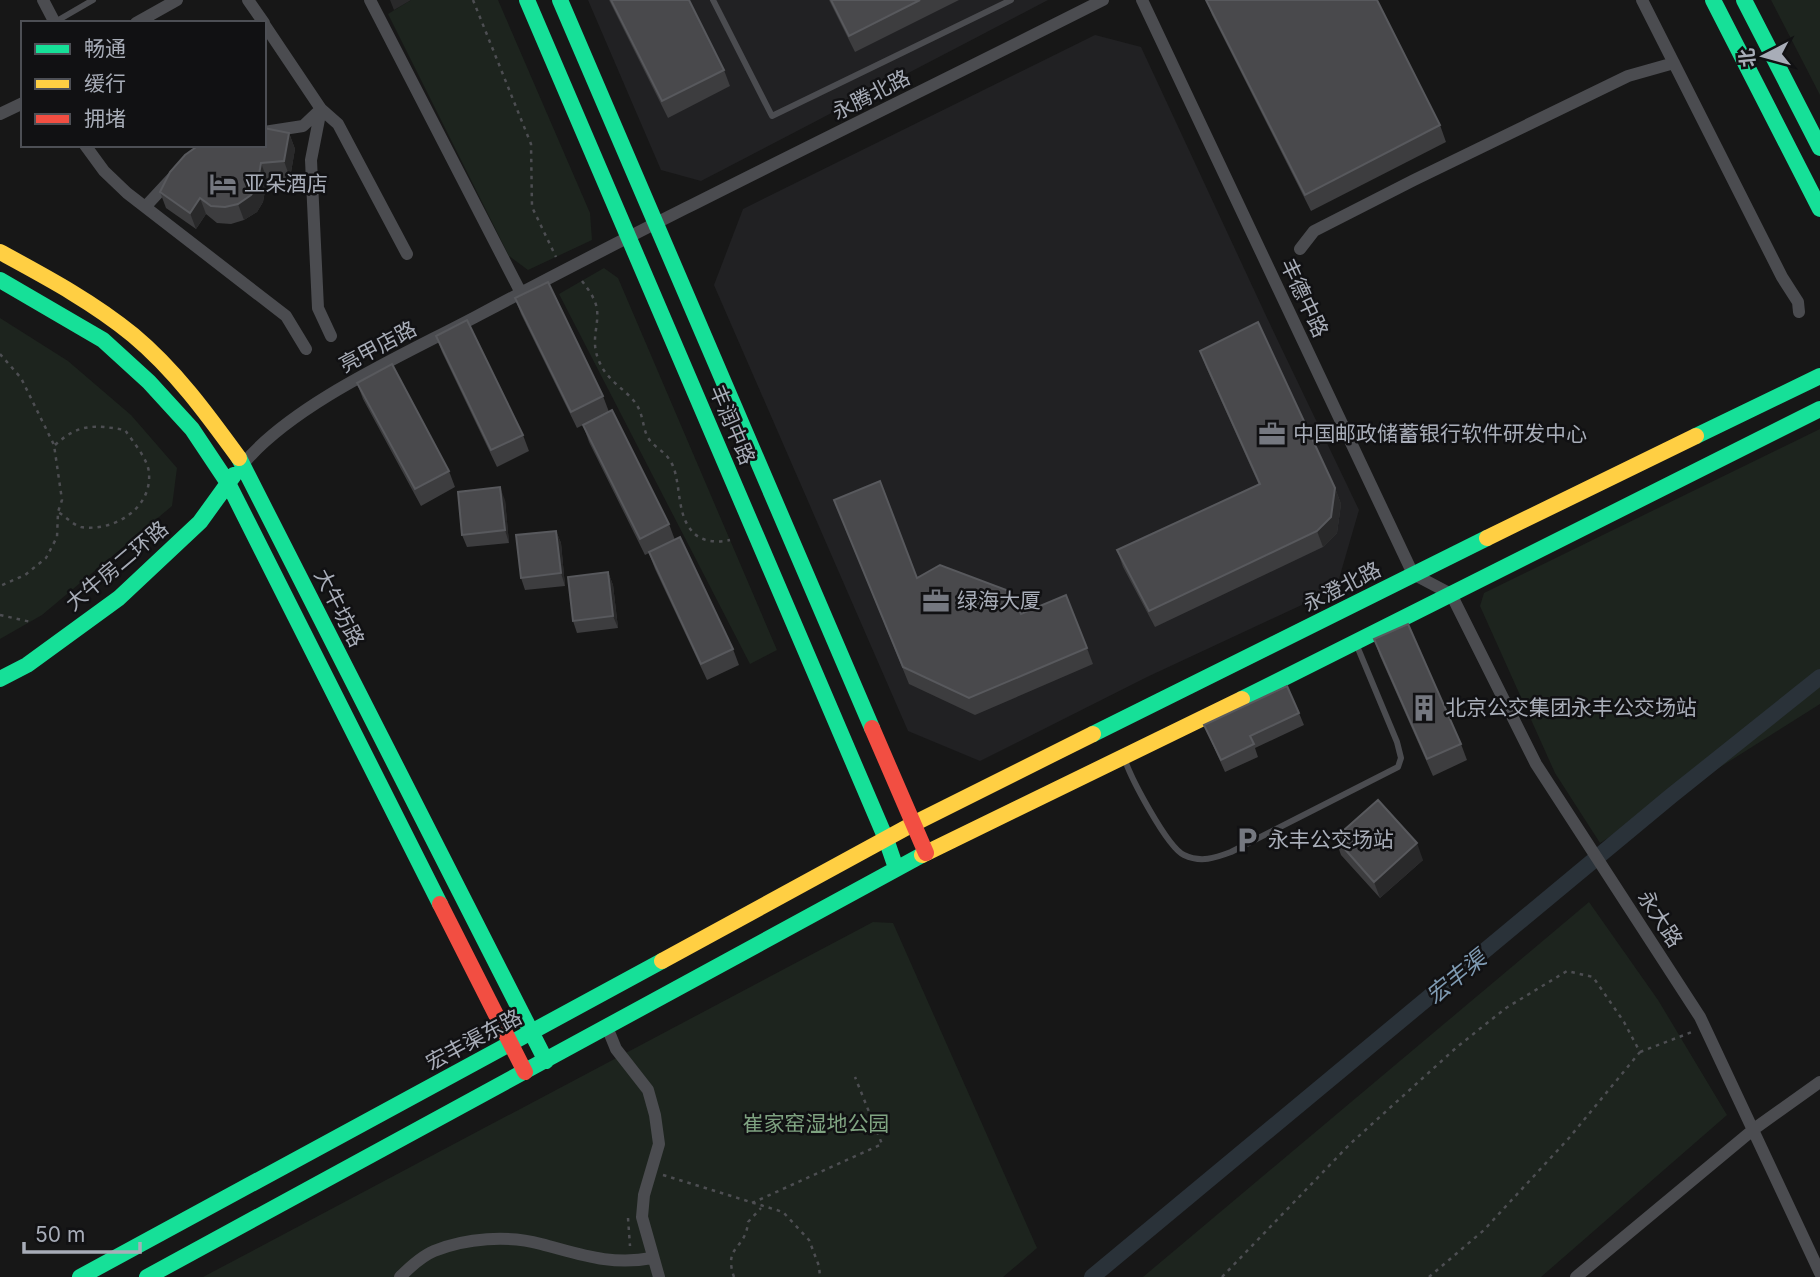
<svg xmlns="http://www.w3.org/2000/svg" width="1820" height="1277" font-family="Inter,'Noto Sans SC',sans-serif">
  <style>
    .built { fill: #212123 }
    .green { fill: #1d241e }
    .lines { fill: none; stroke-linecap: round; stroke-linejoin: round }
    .canal { stroke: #2a3239; stroke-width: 16 }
    .path { stroke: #4d4e52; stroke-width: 2.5; stroke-dasharray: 3.5 5; stroke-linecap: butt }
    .lane { stroke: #4b4c50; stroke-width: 6 }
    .street { stroke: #4b4c50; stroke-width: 12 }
    .fast { stroke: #16e098; stroke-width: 16 }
    .slow { stroke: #ffcf43; stroke-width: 16 }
    .jam { stroke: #f24e42; stroke-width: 16 }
    .wall { fill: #3d3d3f }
    .shaded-wall { fill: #29292a }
    .building { fill: #49494c; stroke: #58595d; stroke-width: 2 }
    .labels { text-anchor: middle; stroke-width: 5; stroke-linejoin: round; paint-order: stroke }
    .street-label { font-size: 21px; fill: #a8adb8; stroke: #111113 }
    .poi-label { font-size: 21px; fill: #a8adb8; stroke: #111113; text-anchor: start }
    .park-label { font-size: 21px; fill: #7fa381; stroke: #111113 }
    .water-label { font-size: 23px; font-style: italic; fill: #7f9bb3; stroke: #111113 }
  </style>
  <rect width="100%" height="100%" fill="#171717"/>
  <!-- built -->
  <path class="built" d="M588 0H1048L701 181 661 170Z
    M1095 35 1141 47 1268 320 1359 510 1336 589 1147 677 980 761 908 731 714 285 743 209Z"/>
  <!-- green -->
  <path class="green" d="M411 0H498L590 213 592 240 528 270 509 256 388 14Z
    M1771 0H1820V95Z
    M604 268 618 278 777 650 750 664 559 294Z
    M0 318 68 361 131 415 177 468 172 506 42 615 0 639Z
    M1820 429V704L1600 843 1555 773 1480 606 1484 593Z
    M1589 902 1658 1000 1727 1115 1541 1277H1143Z
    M873 922 893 923 1037 1248 1003 1277H203Z"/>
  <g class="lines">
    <!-- canal -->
    <path class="canal" d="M1092 1277 1671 796 1820 677"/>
    <!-- path -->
    <path class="path" d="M473 0 531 144 532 207 556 257
      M582 281C588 289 595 298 597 309 599 328 590 340 599 361 606 379 623 388 634 401 643 412 642 424 647 436 652 446 663 450 669 459 682 476 675 511 691 530 700 542 716 543 730 540
      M0 354 21 378 54 445 62 500 58 512 57 537 46 558 25 575 0 586
      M55 445C79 423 95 425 125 430 133 442 148 459 149 473 152 509 113 532 81 527 73 525 65 516 58 512
      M0 615 31 622
      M1640 1052 1692 1032
      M663 1175 783 1212 809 1240 819 1266 820 1277
      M752 1203 882 1144 855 1077
      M628 1218 630 1246
      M734 1277C723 1245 746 1250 748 1222L761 1208
      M1222 1277 1350 1144 1457 1047 1506 1008 1567 971 1593 977 1624 1022 1640 1052 1569 1138 1484 1230 1429 1277"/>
    <!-- lane -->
    <path class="lane" d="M713 0 772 116 1011 0
      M55 22 93 0
      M1124 757C1130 777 1167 847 1184 855 1201 863 1215 858 1231 852L1398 767 1401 758 1397 742 1357 646"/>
    <!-- street -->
    <path class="street" d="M43 0 55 23
      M248 0 264 23
      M370 0 521 293
      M1142 0 1413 574 1451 594 1536 764 1700 1017 1820 1273
      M1642 0 1782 277 1798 302 1799 312
      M136 23 177 0
      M264 24 321 109 338 124 407 254
      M321 109 311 160 318 308 331 336
      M0 114 23 103
      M264 132 303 126 321 109
      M85 145 104 171 127 193 286 316 306 349
      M146 206 172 178
      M1300 249 1314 231 1414 180 1628 76 1674 63
      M243 464C295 402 406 354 479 315 684 206 895 105 1103 0
      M607 1027 616 1049 648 1090 655 1115 659 1144 644 1195 642 1217 659 1277
      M400 1277C409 1268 422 1256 434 1251 466 1238 508 1235 541 1244 580 1254 611 1266 652 1258
      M1576 1277 1754 1129 1820 1082"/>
    <!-- fast -->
    <path class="fast" d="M527 0 886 839 896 868
      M560 0 872 728
      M1713 0 1820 209
      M1744 0 1820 148
      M0 280 103 340 149 382 192 429 228 483 440 904
      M1696 436 1820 376
      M239 458 546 1061
      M0 679 27 665 119 598 200 522 234 475
      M1242 699 1820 409
      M1093 734 1487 538
      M80 1277 662 961
      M147 1277 922 855"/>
    <!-- slow -->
    <path class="slow" d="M0 252C46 277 93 302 133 335 175 370 207 414 239 458
      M1487 538 1696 436
      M922 855 1242 699
      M662 961 913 824 1093 734"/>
    <!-- jam -->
    <path class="jam" d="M872 728 926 853
      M440 904 525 1072"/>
  </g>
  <!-- wall -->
  <path class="wall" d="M609 0H689L724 70 730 86 668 118Z
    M829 0H959L855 52Z
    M1206 0 1440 125 1446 142 1311 211 1212 15Z
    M289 133 295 149 290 178 267 179 263 202 257 212 244 220 231 224 217 223 206 214 196 229 166 208 160 192Z
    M515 298 603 396 609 412 669 524 675 540 733 649 739 665 707 680 655 569 649 553 645 555 589 442 583 425 577 428 521 314Z
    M436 336 523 435 529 451 497 467 442 352Z
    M1200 351 1335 488 1341 504 1337 533 1323 547 1155 627 1123 567 1117 550 1259 485 1206 367Z
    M357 383 449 471 455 487 421 506 363 399Z
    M505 500 509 543 467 547 462 535Z
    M834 500 917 578 1021 614 1087 648 1093 664 975 715 909 684Z
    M556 531 561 543 565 586 525 590 521 578Z
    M608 572 613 585 618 628 577 633 573 621Z
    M1374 639 1461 744 1467 760 1433 776 1380 656Z
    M1299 713 1304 725 1255 748 1258 757 1225 772 1204 725Z
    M1335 838 1423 860 1380 898 1341 855Z"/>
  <!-- shaded-wall -->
  <path class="shaded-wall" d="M390 0H411L394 10Z
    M289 133 295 149 290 178 284 161Z
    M261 163 267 179 263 202 257 212 244 220 238 204Z
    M200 198 206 214 196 229 190 213Z
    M500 487 505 500 509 543 505 530Z
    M1335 488 1341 504 1337 533 1323 547 1317 531Z
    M556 531 561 543 565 586 561 573Z
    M608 572 613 585 618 628 613 616Z
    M1417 843 1423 860 1380 898 1374 882Z"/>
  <!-- building -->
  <path class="building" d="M611 0H689L724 70 662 101Z
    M831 0H920L849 36Z
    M1206 0H1377L1440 125 1305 195Z
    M264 128 289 133 284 161 261 163 257 186 251 195 238 204 225 207 211 206 200 198 190 213 160 192 170 172 185 155 199 145H264Z
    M548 282 603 396 571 412 515 298Z
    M467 320 523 435 491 450 436 336Z
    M1258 322 1335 488 1331 517 1317 531 1149 611 1117 550 1260 484 1200 351Z
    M392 364 449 471 415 489 357 383Z
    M612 410 669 524 640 539 583 425Z
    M880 481 917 578 940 565 1009 591 1021 614 1066 595 1087 648 969 698 903 667 834 500Z
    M500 487 505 530 462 535 458 492Z
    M556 531 561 573 521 578 516 535Z
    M680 537 733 649 701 664 649 552Z
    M608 572 613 616 573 621 568 577Z
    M1408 624 1461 744 1427 759 1374 639Z
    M1287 686 1299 713 1250 736 1254 744 1221 760 1204 725Z
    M1378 800 1417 843 1374 882 1335 838Z"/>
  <!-- icons -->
  <defs>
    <symbol id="hotel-bare" viewBox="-9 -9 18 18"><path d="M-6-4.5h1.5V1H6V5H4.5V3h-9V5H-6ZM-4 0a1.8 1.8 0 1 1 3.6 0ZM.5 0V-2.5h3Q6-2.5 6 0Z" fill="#757880" stroke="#111113" stroke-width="2.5" paint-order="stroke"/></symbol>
    <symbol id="office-bare" viewBox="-9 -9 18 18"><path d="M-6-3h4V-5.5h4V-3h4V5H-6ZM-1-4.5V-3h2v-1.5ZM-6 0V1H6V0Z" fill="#757880" stroke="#111113" stroke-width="2.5" paint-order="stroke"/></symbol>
    <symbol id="building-bare" viewBox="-9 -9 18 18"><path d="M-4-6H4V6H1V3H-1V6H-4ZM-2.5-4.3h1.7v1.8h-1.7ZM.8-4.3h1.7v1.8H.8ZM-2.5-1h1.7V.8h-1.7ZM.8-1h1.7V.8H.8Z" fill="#757880" stroke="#111113" stroke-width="2.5" paint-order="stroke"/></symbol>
    <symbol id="parking-bare" viewBox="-9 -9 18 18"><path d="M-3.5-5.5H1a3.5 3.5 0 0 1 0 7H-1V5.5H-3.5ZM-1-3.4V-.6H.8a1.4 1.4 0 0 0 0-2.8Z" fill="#757880" stroke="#111113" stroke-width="2.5" paint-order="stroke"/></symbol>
  </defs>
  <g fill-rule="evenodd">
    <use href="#hotel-bare" x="204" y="165" width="38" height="38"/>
    <use href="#office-bare" x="1253" y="415" width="38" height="38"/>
    <use href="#office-bare" x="917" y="582" width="38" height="38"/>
    <use href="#building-bare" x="1405" y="689" width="38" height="38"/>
    <use href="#parking-bare" x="1228" y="821" width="38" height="38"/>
  </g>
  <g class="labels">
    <!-- street labels -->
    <g class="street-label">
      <text transform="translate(871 95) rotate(-27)" y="7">永腾北路</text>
      <text transform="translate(1304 298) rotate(65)" y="7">丰德中路</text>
      <text transform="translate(378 347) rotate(-28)" y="7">亮甲店路</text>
      <text transform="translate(732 425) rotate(67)" y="7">丰润中路</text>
      <text transform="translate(117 566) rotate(-40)" y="7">大牛房二环路</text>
      <text transform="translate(1342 587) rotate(-27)" y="7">永澄北路</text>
      <text transform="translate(339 608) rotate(63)" y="7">大牛坊路</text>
      <text transform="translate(1660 919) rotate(57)" y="7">永大路</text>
      <text transform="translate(474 1040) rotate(-28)" y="7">宏丰渠东路</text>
    </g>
    <!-- poi labels -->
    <g class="poi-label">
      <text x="244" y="191">亚朵酒店</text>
      <text x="1293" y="441">中国邮政储蓄银行软件研发中心</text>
      <text x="957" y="608">绿海大厦</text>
      <text x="1445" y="715">北京公交集团永丰公交场站</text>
      <text x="1268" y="847">永丰公交场站</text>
    </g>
    <!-- park labels -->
    <g class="park-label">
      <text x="816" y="1131">崔家窑湿地公园</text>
    </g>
    <!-- water labels -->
    <g class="water-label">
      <text transform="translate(1456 977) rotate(-39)" y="8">宏丰渠</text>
    </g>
  </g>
  <!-- legend -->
  <rect x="21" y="21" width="245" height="126" fill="#111113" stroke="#4d4f55" stroke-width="2"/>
  <rect x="35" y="44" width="35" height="10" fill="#16e098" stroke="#4d4f55" stroke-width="2"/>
  <text x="84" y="56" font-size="21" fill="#a8adb8">畅通</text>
  <rect x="35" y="79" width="35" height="10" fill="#ffcf43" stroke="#4d4f55" stroke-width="2"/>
  <text x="84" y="91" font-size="21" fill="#a8adb8">缓行</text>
  <rect x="35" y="114" width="35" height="10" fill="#f24e42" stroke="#4d4f55" stroke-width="2"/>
  <text x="84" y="126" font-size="21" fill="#a8adb8">拥堵</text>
  <!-- north arrow -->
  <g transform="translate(1764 56) rotate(264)" stroke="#111113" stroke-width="5" paint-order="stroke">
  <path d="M0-5L12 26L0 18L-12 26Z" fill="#a8adb8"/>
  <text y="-10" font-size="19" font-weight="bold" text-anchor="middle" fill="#a8adb8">北</text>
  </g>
  <!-- scale -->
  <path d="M24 1242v10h116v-10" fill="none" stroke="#a8adb8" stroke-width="3.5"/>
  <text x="35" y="1242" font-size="21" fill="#a8adb8" stroke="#111113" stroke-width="5" paint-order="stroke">50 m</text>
</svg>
